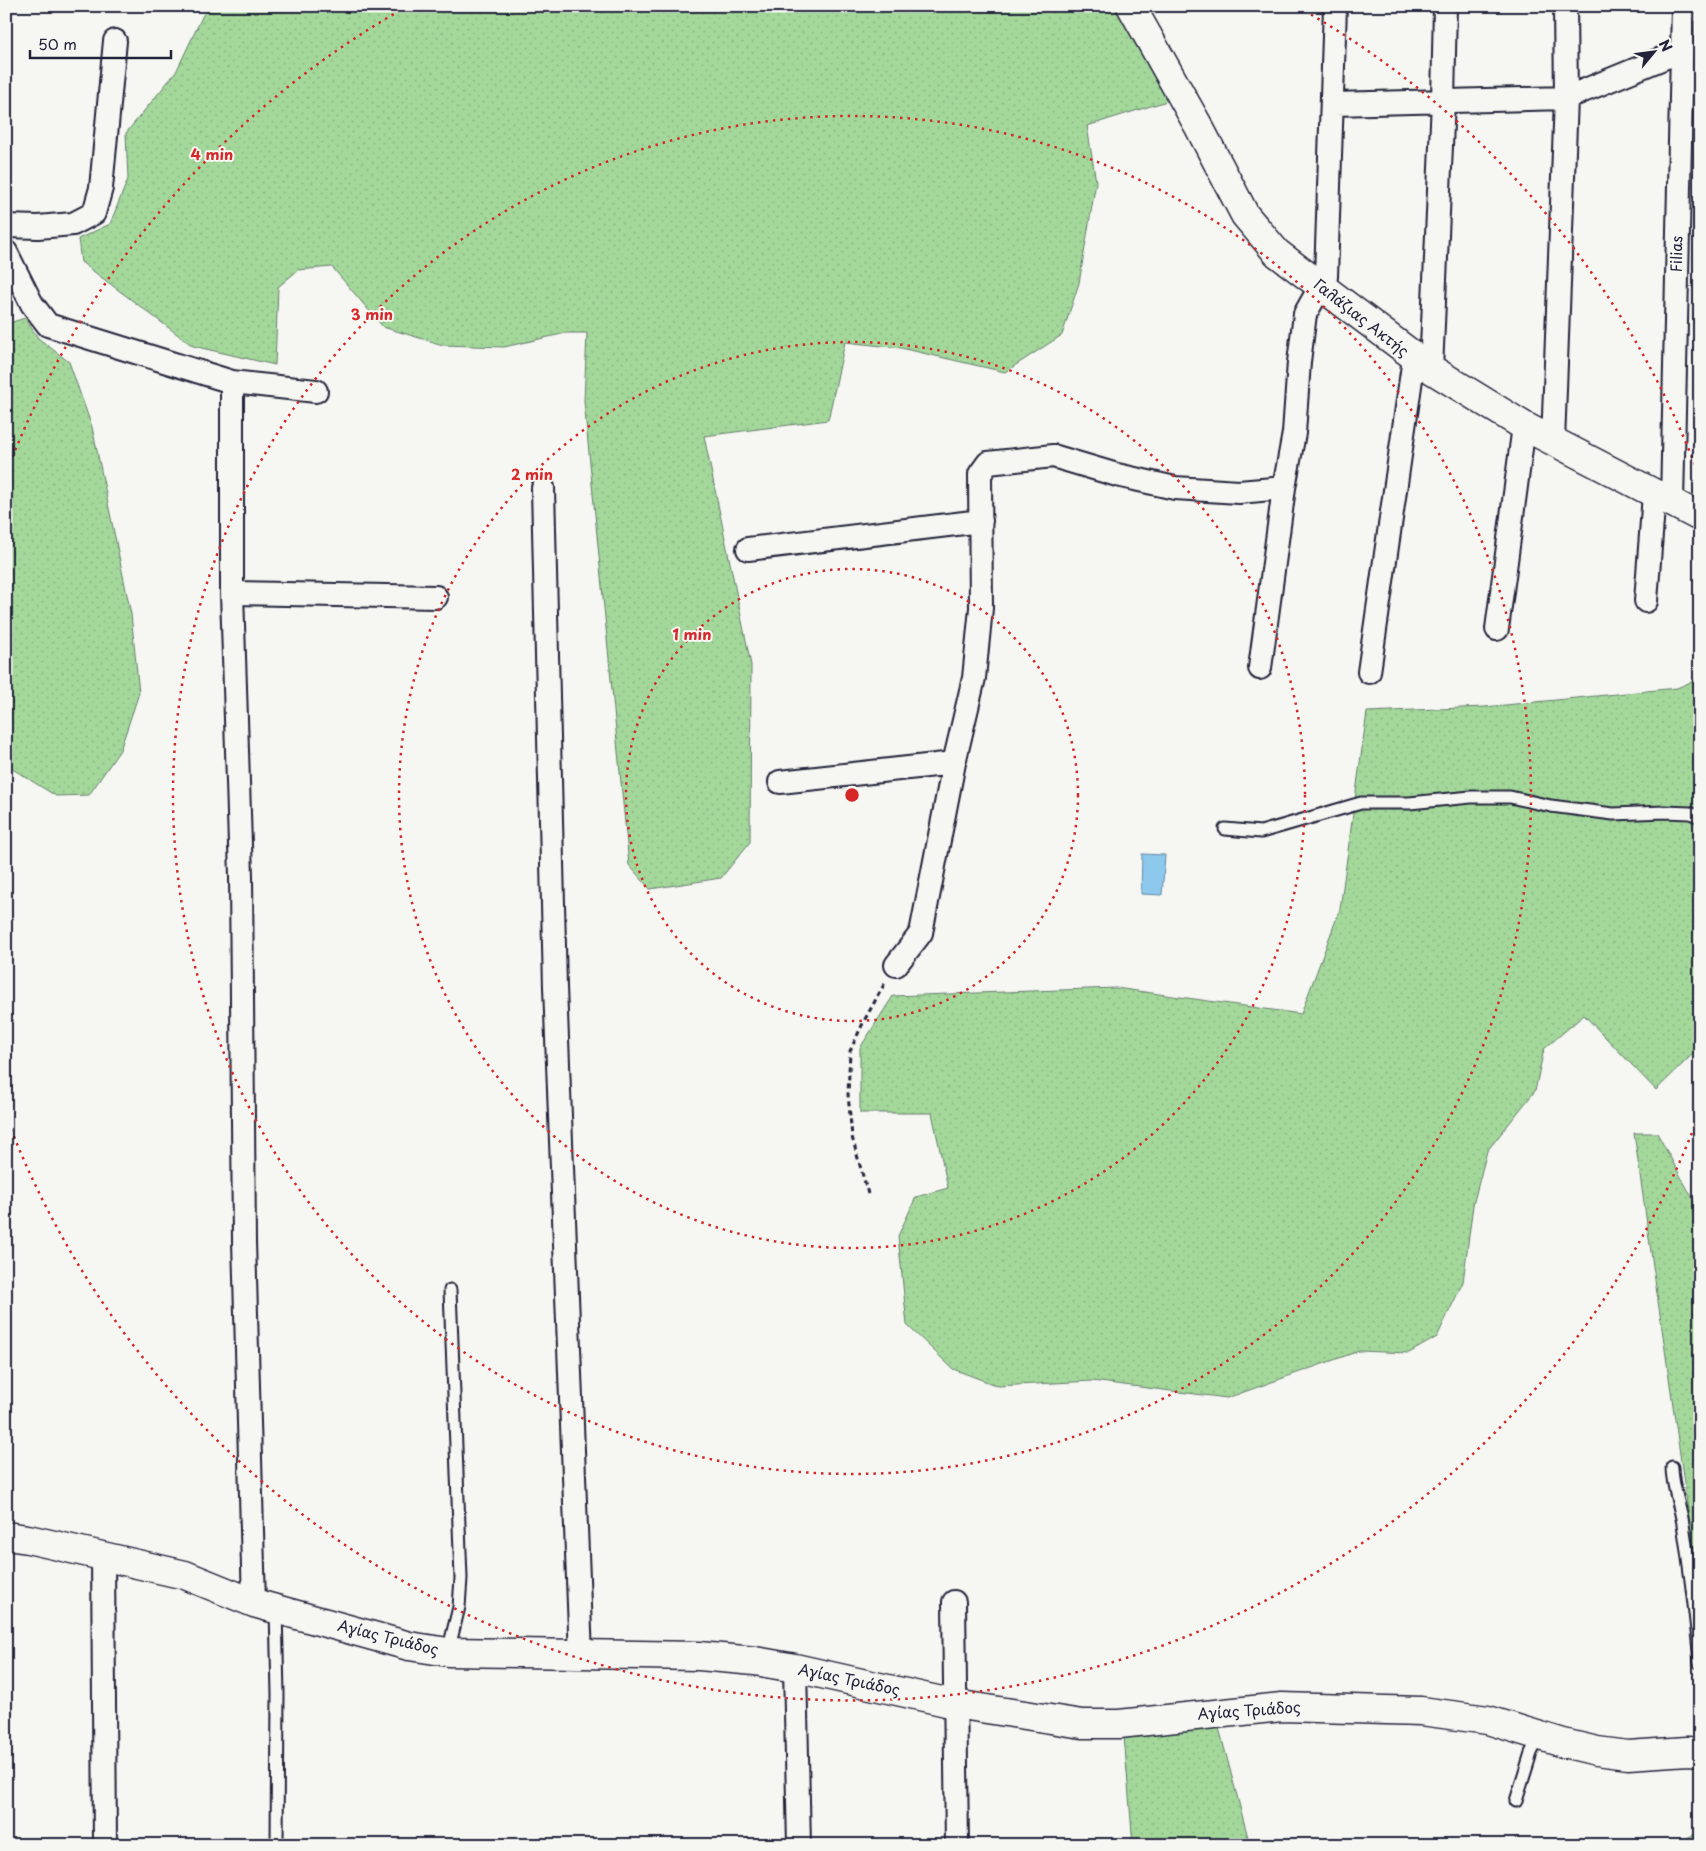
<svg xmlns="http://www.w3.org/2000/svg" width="1706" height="1851" font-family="'Playpen Sans',sans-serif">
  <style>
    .grass { fill: url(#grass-dots); stroke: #637d6b }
    .water { fill: #8cc9ec; stroke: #6286a5 }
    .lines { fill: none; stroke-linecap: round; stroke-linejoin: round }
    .lane-casing { stroke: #22223b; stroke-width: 15 }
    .street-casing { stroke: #22223b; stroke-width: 26 }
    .secondary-casing { stroke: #22223b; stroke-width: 31 }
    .path { stroke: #22223b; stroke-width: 3; stroke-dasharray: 5 4; stroke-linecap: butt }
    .lane { stroke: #f6f6f2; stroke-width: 11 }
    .street { stroke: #f6f6f2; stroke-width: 22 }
    .secondary { stroke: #f6f6f2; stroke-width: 28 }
    .ring { fill: none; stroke: #d62828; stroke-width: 2.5; stroke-dasharray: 2.5 5 }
    .labels { text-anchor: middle; stroke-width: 4; stroke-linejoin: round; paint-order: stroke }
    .street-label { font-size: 15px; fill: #22223b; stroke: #f6f6f2 }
    .centre { fill: #d62828; stroke: #f6f6f2; stroke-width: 2.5 }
    .ring-label { font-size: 15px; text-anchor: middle; font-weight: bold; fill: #d62828; stroke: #f6f6f2; stroke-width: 4; stroke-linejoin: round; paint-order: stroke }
  </style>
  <defs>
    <pattern id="grass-dots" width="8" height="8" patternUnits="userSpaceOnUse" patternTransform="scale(1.25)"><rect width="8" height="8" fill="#a4d89b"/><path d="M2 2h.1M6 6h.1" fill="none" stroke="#8db986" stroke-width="1.8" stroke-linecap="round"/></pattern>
  </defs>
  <rect width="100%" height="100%" fill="#f6f6f2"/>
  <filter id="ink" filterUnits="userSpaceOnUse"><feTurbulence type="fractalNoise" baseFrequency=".02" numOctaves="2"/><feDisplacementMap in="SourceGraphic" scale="10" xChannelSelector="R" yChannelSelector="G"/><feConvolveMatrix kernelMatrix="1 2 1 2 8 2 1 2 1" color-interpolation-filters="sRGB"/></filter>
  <g filter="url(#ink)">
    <!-- grass -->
    <path class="grass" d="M210 6H1114L1170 100 1087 126 1096 182 1079 283 1062 335 1005 372 901 348 845 342 828 420 704 436 751 665 750 842 721 878 650 889 629 865 584 401 587 333H566L504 347 443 345 383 327 332 267 298 270 278 287 275 365 193 346 81 262 78 239 110 224 128 179 126 133 176 72 203 15Z
      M25 318 38 338 69 362 92 427 131 614 139 693 120 750 89 795 56 796 6 765V324Z
      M1700 678V1047L1656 1090 1584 1015 1544 1049 1535 1091 1487 1151 1473 1205 1463 1282 1437 1337 1409 1353 1359 1351 1227 1398 1092 1381 998 1386 953 1369 907 1325 898 1236 916 1197 948 1188 932 1113H860V1048L893 996 1116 988 1301 1014 1340 909 1367 712 1485 707 1677 688Z
      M1634 1133H1657L1700 1212V1594Z
      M1219 1728 1250 1845H1133L1124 1736Z
      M1700 1831V1845H1672Z"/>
    <!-- water -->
    <path class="water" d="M1142 854 1165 855 1162 895 1141 894Z"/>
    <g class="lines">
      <defs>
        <path id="lane" d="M1225 829 1261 832 1361 803H1409L1471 797H1510L1551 806 1613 814 1665 812 1690 813 1700 817
          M1672 1467C1672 1487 1680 1504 1683 1524 1690 1570 1696 1616 1700 1663
          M276 1609 278 1694 277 1845
          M448 1652 459 1607 461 1578 450 1290
          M1516 1801 1531 1753 1540 1735"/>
        <path id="street" d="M1333 104 1566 98 1683 50
          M6 226 38 227 73 224 94 213 101 188 115 41
          M6 252 32 304 48 325 232 382 316 391
          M1431 369 1443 101 1445 6
          M232 382V593L241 876 244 1241 254 1603
          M1553 442 1566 98 1565 6
          M543 488 555 987 581 1656
          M1672 502 1683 6
          M748 549 981 521
          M232 593 436 597
          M1646 601 1654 494
          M1497 629 1524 426
          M1260 668 1284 488
          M1369 672 1414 358
          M780 782 954 763
          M896 965 921 933 954 763 974 678 981 608 980 474 988 463 1053 456 1117 475 1175 488 1239 492 1284 488 1294 433 1299 362 1305 314 1326 277 1335 6
          M103 1555 105 1845
          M954 1602 957 1845
          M795 1668 799 1845"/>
        <path id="secondary" d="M1131 6 1199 127 1245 215 1277 253 1431 369 1524 426 1700 517
          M6 1536 28 1539 185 1575 254 1603 409 1646 448 1652 699 1656 755 1661 795 1668 955 1704 1082 1724H1119L1282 1707 1421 1711 1488 1720 1563 1743 1597 1751 1628 1755 1687 1751 1700 1752"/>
      </defs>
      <!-- lane casing -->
      <use href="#lane" class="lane-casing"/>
      <!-- street casing -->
      <use href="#street" class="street-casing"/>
      <!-- secondary casing -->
      <use href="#secondary" class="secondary-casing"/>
      <!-- path -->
      <path class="path" d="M868 1194 852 1137 848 1094 850 1051 864 1021 886 981"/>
      <!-- lane -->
      <use href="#lane" class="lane"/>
      <!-- street -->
      <use href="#street" class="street"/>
      <!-- secondary -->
      <use href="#secondary" class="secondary"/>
    </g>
  </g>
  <!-- distance rings -->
  <g class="ring">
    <circle cx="852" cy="795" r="226"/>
    <circle cx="852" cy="795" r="453"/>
    <circle cx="852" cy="795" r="679"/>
    <path d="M1700 1112A905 905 0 0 1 7 1119M7 471A905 905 0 0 1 406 7M1298 7A905 905 0 0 1 1700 478"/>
  </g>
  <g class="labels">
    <!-- street labels -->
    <g class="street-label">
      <text transform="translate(1677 254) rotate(-89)" y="5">Filias</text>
      <text transform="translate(1361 318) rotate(38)" y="5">Γαλάζιας Ακτής</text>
      <text transform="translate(388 1638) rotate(14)" y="5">Αγίας Τριάδος</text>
      <text transform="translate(849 1680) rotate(12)" y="5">Αγίας Τριάδος</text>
      <text transform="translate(1249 1711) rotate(-4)" y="5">Αγίας Τριάδος</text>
    </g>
  </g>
  <circle cx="852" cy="795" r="8" class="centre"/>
  <g class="ring-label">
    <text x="212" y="160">4 min</text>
    <text x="372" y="320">3 min</text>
    <text x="532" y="480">2 min</text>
    <text x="692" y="640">1 min</text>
  </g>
  <!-- margin -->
  <rect width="1706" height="1851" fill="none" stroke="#f6f6f2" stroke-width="25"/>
  <rect x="12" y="12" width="1681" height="1826" fill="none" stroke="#22223b" stroke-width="2" filter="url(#ink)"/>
  <!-- north arrow -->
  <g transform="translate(1654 52) rotate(61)" stroke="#f6f6f2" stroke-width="4" paint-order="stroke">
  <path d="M0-4L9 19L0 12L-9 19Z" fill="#22223b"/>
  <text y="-8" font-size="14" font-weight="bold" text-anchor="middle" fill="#22223b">N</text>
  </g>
  <!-- scale -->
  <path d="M30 50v8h141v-8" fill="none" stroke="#22223b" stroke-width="2.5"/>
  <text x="38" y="50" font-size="15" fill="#22223b" stroke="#f6f6f2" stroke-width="4" paint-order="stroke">50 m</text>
</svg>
